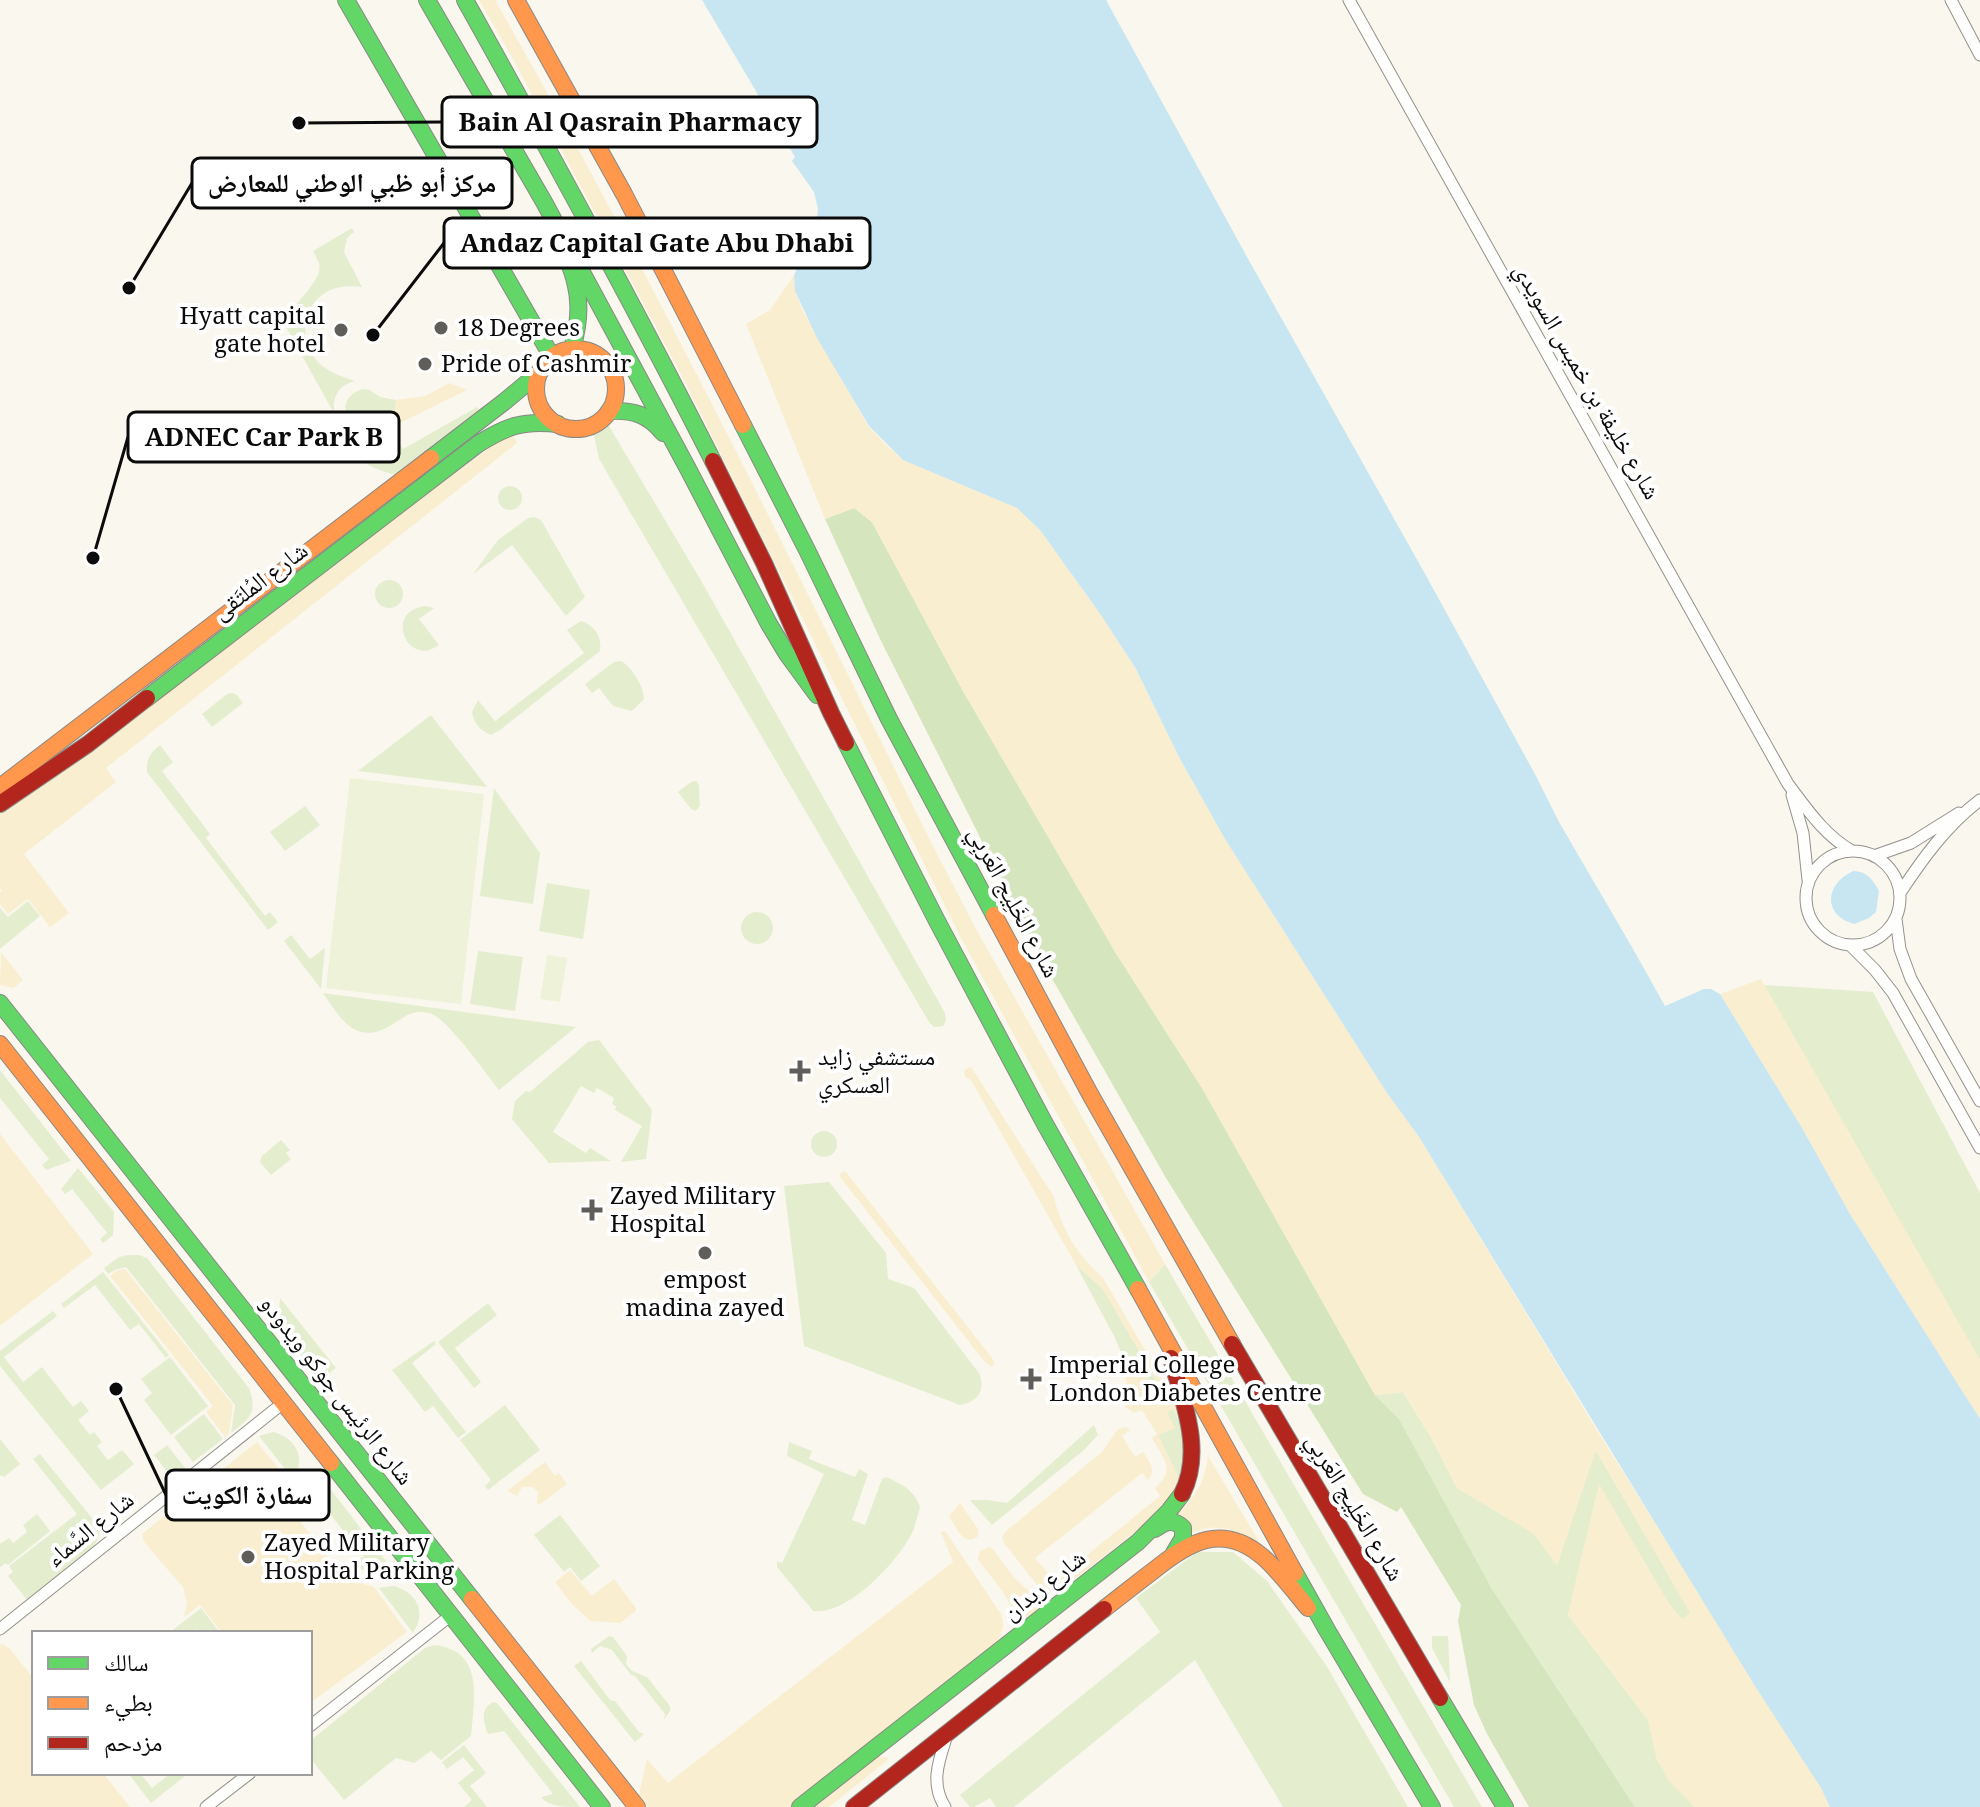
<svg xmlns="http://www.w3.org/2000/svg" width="1980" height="1807" font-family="Georgia,'Noto Naskh Arabic',serif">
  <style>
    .green { fill: #e4eecf }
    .forest { fill: #d5e5be }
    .sand { fill: #f9eed0; fill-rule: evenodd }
    .pitch { fill: #edf2d9 }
    .water { fill: #c7e6f2 }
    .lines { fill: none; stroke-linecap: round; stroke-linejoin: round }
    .street-casing { stroke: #93918d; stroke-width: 13 }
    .fast-casing { stroke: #898884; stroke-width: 18 }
    .slow-casing { stroke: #898884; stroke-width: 18 }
    .jam-casing { stroke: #898884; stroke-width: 18 }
    .street { stroke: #fefefc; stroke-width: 11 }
    .fast { stroke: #63d668; stroke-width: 16 }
    .slow { stroke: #ff974d; stroke-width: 16 }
    .jam { stroke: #b3261e; stroke-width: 16 }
    .poi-dot { fill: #5f5e5a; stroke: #fff; stroke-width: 3 }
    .labels { text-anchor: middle; stroke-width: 8; stroke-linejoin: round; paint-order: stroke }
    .poi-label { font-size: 24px; fill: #0b0b0b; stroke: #fff; text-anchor: start }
    .street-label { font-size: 24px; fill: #0b0b0b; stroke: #fff }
    .leader { fill: none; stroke: #0b0b0b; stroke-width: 3 }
    .callout-dot { fill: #0b0b0b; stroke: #fff; stroke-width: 3 }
    .callout { fill: #fff; stroke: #0b0b0b; stroke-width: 3 }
    .callout-label { font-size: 26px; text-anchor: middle; font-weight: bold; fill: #0b0b0b }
  </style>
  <rect width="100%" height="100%" fill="#faf7ee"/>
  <!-- green -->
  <path class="green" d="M352 228 354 232 347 238 344 252 362 287C353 286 345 286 336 288 302 298 295 342 321 365 331 373 343 377 355 381 338 385 331 398 335 415L286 327C289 303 324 283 319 263 317 259 315 255 313 251Z
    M363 389 370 390 380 397 396 400 394 426C387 428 380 431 374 431 346 431 332 398 363 389Z
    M477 407 480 412 396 475C359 465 357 459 340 426 361 440 373 448 398 441L403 449Z
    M600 424 609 426 699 577 945 1013 946 1021 943 1026 934 1027 929 1022 599 459 594 435 595 428Z
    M498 498a12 12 0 1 1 24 0a12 12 0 1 1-24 0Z
    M534 517 541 520 585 597 566 616 512 545 473 574 498 540 528 518Z
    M375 594a14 14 0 1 1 28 0a14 14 0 1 1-28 0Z
    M426 606 434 608 419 619 439 645C407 669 383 610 426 606Z
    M581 621C595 626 602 636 600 651L500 730 491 735C480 730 474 724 472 712L478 700 495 721 584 653 567 630Z
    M621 661C632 667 644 687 644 699L632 711 613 706 599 688 592 693 585 684 614 662Z
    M233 693 237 695 243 703 212 727 202 714 227 694Z
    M431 715 487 787 358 771Z
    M160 745 173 762 162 771 210 834 206 838 265 916 270 912 278 922 268 930 147 772C146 760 150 753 160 745Z
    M696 781 699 785 700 806 695 811 691 809 678 792 691 782Z
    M494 788 540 853 533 904 480 896Z
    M305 806 320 825 285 851 270 832Z
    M547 883 590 890 583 939 539 931Z
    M28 901 40 916 0 949V908L8 917Z
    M741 928a16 16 0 1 1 32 0a16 16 0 1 1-32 0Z
    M291 935 310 959 325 948 321 989 284 941Z
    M478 951 523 957 515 1011 470 1004Z
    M1749 984 1873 992 1980 1193V1389Z
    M323 993 576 1027 499 1090C486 1074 446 1016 429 1013 410 1009 404 1018 390 1026 355 1046 340 1018 323 993Z
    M599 1040 652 1110 646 1159 621 1162 642 1126 615 1110 616 1106 612 1104 614 1098 597 1088 594 1093 581 1086 553 1132 586 1153 590 1148 611 1161 549 1163 512 1119 515 1101 526 1091 530 1092 588 1042Z
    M0 1070 71 1161 46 1170 42 1165 49 1159 0 1098Z
    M811 1144a13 13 0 1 1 26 0a13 13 0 1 1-26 0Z
    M281 1140 290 1150 286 1153 291 1159 271 1175 260 1162 262 1156Z
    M78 1168 114 1212 113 1235 103 1243 100 1239 107 1233 72 1189 65 1194 61 1189Z
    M829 1182 886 1253 888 1279 914 1288 979 1373C986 1390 978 1402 960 1405L804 1346 784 1186Z
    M128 1255H139L147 1258 249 1388C258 1413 250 1418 231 1433L235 1405 126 1267 115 1270 108 1274 104 1268 119 1257Z
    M1165 1264 1482 1807H1454L1149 1282Z
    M1076 1265 1103 1289 1163 1392 1157 1395 1135 1356 1124 1360 1115 1338Z
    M103 1272 169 1355 166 1358 139 1324 130 1330 95 1285 64 1308 61 1304Z
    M280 1298 336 1368 328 1374 310 1373 278 1333Z
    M488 1303 497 1315 455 1348 481 1382 474 1388 438 1342Z
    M53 1311 57 1316 4 1357 23 1382 42 1367 73 1407 81 1401 89 1411 78 1420 90 1435 94 1432 102 1442 97 1446 108 1460 122 1450 134 1464 101 1490 0 1366V1351Z
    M434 1341 436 1344 412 1363 466 1432 458 1438 433 1406 425 1412 392 1370Z
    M170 1357 208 1406 171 1435 144 1400 152 1393 141 1379Z
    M1403 1392 1432 1439 1457 1488 1535 1534 1557 1565 1595 1449 1691 1613 1682 1619 1669 1604 1599 1485 1568 1615 1648 1720 1657 1759 1670 1781 1695 1807H1635L1492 1589 1399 1419 1375 1395Z
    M505 1405 540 1450 488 1490 485 1486 491 1480 460 1440Z
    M1173 1408C1186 1433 1189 1452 1179 1479L1158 1435 1174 1428 1167 1412Z
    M204 1414 223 1439 193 1462 174 1437Z
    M1094 1425 1098 1435 1084 1450 992 1525 970 1500H988L1007 1503Z
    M273 1432C296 1438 307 1458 293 1479L259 1436Z
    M0 1439 20 1464 4 1477 2 1475 0 1476Z
    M789 1442 812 1451 809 1459 855 1477 859 1469 868 1474 852 1520 865 1525 882 1479 886 1477C902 1484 914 1490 920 1507 917 1517 915 1528 910 1537 894 1565 848 1615 813 1611L777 1567V1561L782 1563 824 1474 787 1456Z
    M167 1445 186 1469 173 1479 154 1455Z
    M40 1454 100 1528 99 1537 93 1548 27 1600 8 1576 13 1572 9 1566 77 1514 33 1459Z
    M319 1477 322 1478 392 1569 389 1574 367 1572 352 1564V1561L364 1557 323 1505 311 1509 307 1493 310 1481Z
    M37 1514 50 1531 8 1565 6 1563 0 1567V1544L9 1538 13 1543 27 1532 23 1525Z
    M560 1515 600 1566 581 1581 570 1567 564 1572 534 1535Z
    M1197 1552H1233L1267 1581 1326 1665 1408 1807H1283L1195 1660 1014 1807H996L990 1798 974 1807H970L960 1795 1160 1632 1136 1598Z
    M393 1586C417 1592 427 1612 413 1633L379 1588Z
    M201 1608 220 1633H201L197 1629 192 1633H169Z
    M609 1636 613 1637 627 1656 626 1664 632 1671 647 1677 670 1706V1711L664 1720 665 1714 635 1676 631 1675 612 1650 600 1646 592 1653 591 1649Z
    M1432 1636H1448L1450 1682 1432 1648Z
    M434 1645C485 1650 474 1700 471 1736L441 1760 431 1751 414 1763 396 1758 344 1800 310 1758V1741L425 1648Z
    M581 1661 610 1700 615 1701 639 1732 644 1734 635 1742 574 1666Z
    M493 1702 497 1703 580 1807C566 1807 549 1807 541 1797L553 1794 504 1731 488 1734C483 1722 480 1709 493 1702Z
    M464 1745 486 1773 470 1786 487 1807H464L472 1800 458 1783 474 1770 463 1757 447 1769 442 1762Z
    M128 1773H140L152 1788 171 1773H189L151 1803Z"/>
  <!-- forest -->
  <path class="forest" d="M854 508 872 522 963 691 1117 955 1202 1088 1375 1395 1399 1419 1492 1589 1635 1807H1529L1487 1734 1474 1705 1458 1621 1461 1605 1401 1507 1397 1512 1363 1494 1348 1470 1166 1178 1046 968 880 639 825 519Z"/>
  <!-- sand -->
  <path class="sand" d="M479 0H495C654 278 794 567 937 854L976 929 1165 1264 1149 1282 960 936 685 382 514 61Z
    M794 275 795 291 803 311 868 426 886 445 903 460 1017 508 1040 530 1101 615 1136 669 1179 757 1225 839 1387 1093 1419 1137 1598 1432 1821 1788 1830 1807H1695L1669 1781 1657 1758 1648 1720 1568 1615 1599 1484 1669 1604 1682 1619 1690 1613 1596 1450 1557 1566 1534 1534 1457 1488 1432 1439 1403 1392 1375 1395 1202 1088 1117 955 963 691 872 522 854 508 825 519 746 324 770 310Z
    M450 383 467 390 394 426 396 400 425 396Z
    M511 432 517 443 106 768 116 782 24 854 69 913 50 927 28 899 8 914 0 904V893L2 891 0 888V810Z
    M1 952 23 980 13 988 0 985Z
    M1761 979 1980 1360V1419L1850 1214 1802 1128 1720 994Z
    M969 1067 972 1068 1054 1197C1061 1228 1078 1257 1103 1278L1181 1412 1191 1455 1174 1496 1146 1523 1066 1586C1056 1591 1048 1592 1038 1586L1004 1543 1002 1538 1005 1532 1102 1452 1118 1429 1126 1427 1130 1430 1122 1436 1135 1457 1143 1452C1149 1461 1157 1470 1148 1480L1142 1473 1035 1558 1055 1581 1160 1496 1155 1488C1177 1469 1163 1458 1152 1438L1157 1434 1142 1410 1134 1413 1125 1407 1127 1391 1124 1360 1135 1356 1157 1395 1163 1392 1103 1289 1076 1265 971 1080 965 1077 964 1071ZM1173 1409C1186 1433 1190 1452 1179 1478L1158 1435 1175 1428 1167 1412Z
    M0 1134 93 1254 0 1326Z
    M844 1171 846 1172 992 1358 995 1364 991 1367 984 1361 840 1177V1174Z
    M125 1269 233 1405 229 1433 225 1437 206 1412 213 1406 110 1276 116 1271Z
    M257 1442 293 1486V1512L344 1578 374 1587 407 1632 310 1703V1633H222L200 1605 184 1617 187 1602 183 1587 144 1542 142 1534Z
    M1208 1456 1264 1550C1240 1530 1220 1520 1189 1534L1174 1518C1195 1497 1204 1485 1208 1456Z
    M545 1462 555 1476 559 1473 567 1484 539 1505 537 1503 538 1492 533 1487H522L517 1496 507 1491Z
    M960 1503 978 1529V1536C964 1548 956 1527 949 1516Z
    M945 1531 1001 1614C1005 1626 1002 1633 996 1644L793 1807H648L639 1795 647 1759 668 1783 953 1562 941 1532Z
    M989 1547 992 1548C1011 1573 1019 1590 1049 1601L1013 1630C1020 1605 992 1579 978 1560L980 1551Z
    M570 1570 592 1596 614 1579 636 1608V1611L620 1623 590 1621 571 1603 555 1582Z
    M3 1644 10 1649 34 1679V1773H103L130 1807H0V1645Z
    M877 1757H886L889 1759 829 1807H815Z"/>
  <!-- pitch -->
  <path class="pitch" d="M350 778 484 794 461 1004 326 988Z
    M547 955 567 958 560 1002 540 999Z"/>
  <!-- water -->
  <path class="water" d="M702 0H1106L1252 266 1424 572 1536 776 1559 822 1633 949 1665 1006 1704 989H1711L1720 994 1802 1128 1850 1214 1980 1419V1807H1830L1821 1788 1755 1686 1419 1137 1387 1093 1225 839 1179 757 1136 669 1101 615 1040 530 1017 508 903 460 869 426 817 338 795 291 794 275 816 228 818 209 814 192 792 161 795 157Z
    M1853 871C1867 871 1873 880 1879 891L1876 912 1869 918 1854 924C1822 915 1825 884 1853 871Z"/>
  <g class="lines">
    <defs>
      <path id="street" d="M1349 0 1788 784C1807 809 1824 835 1852 851
        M1951 0 1980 55
        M1792 795 1803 833 1808 880
        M1806 898a47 47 0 1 1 94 0a47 47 0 1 1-94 0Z
        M1874 856 1911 843 1959 813
        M1900 893C1923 858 1947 825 1980 800
        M1896 919 1900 949 1911 979 1980 1101
        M1851 946 1875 970 1893 993 1980 1148
        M0 1629 283 1403
        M310 1726 450 1616
        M206 1807 250 1773
        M945 1807C929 1782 940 1758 948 1732"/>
      <path id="fast" d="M346 0 552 357
        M427 0 544 202 687 467 769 624 787 654 817 695
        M465 0C550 152 634 305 713 461
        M569 263C581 293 581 318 572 349
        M609 411C633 410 648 414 663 433
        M743 425 807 550 889 719 994 915
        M431 458 504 402 540 372
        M147 698 478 444C507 426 523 420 558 424
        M846 743 937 921 1045 1124 1138 1289
        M0 1003 472 1599
        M331 1463 602 1807
        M1155 1529C1165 1522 1173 1518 1183 1528V1538L1174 1553
        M1295 1573 1327 1630 1432 1807
        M1440 1698 1505 1807
        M800 1807 1138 1542 1169 1511 1182 1494"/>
      <path id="slow" d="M516 0 624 194 743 425
        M536 389a40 40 0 1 1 80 0a40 40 0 1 1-80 0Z
        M0 787 431 458
        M994 915 1090 1094 1232 1344
        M0 1044 331 1463
        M1138 1289 1295 1573
        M472 1599 637 1807
        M1104 1609C1121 1596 1137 1583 1153 1571 1189 1542 1222 1522 1263 1557 1280 1572 1294 1591 1308 1608"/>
      <path id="jam" d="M713 461 764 563 831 713 846 743
        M0 804 88 744 147 698
        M1232 1344 1440 1698
        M1171 1358C1183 1401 1204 1451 1182 1494
        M854 1807 1104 1609"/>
    </defs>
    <!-- street casing -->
    <use href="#street" class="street-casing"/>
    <!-- fast casing -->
    <use href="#fast" class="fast-casing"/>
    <!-- slow casing -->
    <use href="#slow" class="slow-casing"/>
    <!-- jam casing -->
    <use href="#jam" class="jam-casing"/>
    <!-- street -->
    <use href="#street" class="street"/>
    <!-- fast -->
    <use href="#fast" class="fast"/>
    <!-- slow -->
    <use href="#slow" class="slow"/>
    <!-- jam -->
    <use href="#jam" class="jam"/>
  </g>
  <!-- markers -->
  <g class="poi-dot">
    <circle cx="441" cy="328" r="8"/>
    <circle cx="341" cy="330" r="8"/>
    <circle cx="425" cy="364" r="8"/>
    <path d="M796 1059h8v8h8v8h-8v8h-8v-8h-8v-8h8z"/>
    <path d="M588 1198h8v8h8v8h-8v8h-8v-8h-8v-8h8z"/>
    <circle cx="705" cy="1253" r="8"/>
    <path d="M1027 1367h8v8h8v8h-8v8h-8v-8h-8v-8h8z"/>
    <circle cx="248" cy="1557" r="8"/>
  </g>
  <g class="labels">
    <!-- poi labels -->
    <g class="poi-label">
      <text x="325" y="324" text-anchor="end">Hyatt capital<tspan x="325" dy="28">gate hotel</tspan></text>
      <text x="457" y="336">18 Degrees</text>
      <text x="441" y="372">Pride of Cashmir</text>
      <text x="818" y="1065">مستشفي زايد<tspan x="818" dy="28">العسكري</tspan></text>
      <text x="610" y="1204">Zayed Military<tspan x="610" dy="28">Hospital</tspan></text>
      <text x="705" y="1288" text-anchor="middle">empost<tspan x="705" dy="28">madina zayed</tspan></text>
      <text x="1049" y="1373">Imperial College<tspan x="1049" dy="28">London Diabetes Centre</tspan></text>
      <text x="264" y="1551">Zayed Military<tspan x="264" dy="28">Hospital Parking</tspan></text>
    </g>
    <!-- street labels -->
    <g class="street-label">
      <text transform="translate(1587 381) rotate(60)" y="8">شارع خليفة بن خميس السويدي</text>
      <text transform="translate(260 581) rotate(-37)" y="8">شارع المُلتَقى</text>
      <text transform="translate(1014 902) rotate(62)" y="8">شارع الخَلِيج العَربِي</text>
      <text transform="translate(337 1390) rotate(52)" y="8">شارع الرئيس جوكو ويدودو</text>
      <text transform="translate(1355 1507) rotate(59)" y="8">شارع الخَلِيج العَربِي</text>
      <text transform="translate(90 1529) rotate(-39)" y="8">شارع السَّماء</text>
      <text transform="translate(1044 1585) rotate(-38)" y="8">شارع ربدان</text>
    </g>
  </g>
  <!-- callouts -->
  <path class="leader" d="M299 123L442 122M129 288L192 183M373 335L444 243M93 558L128 437M116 1389L166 1495"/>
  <g class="callout-dot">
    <circle cx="299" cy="123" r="8"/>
    <circle cx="129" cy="288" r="8"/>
    <circle cx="373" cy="335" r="8"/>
    <circle cx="93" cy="558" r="8"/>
    <circle cx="116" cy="1389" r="8"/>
  </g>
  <g class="callout">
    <rect x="442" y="97" width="375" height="50" rx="8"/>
    <rect x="192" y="158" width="320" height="50" rx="8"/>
    <rect x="444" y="218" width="426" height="50" rx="8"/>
    <rect x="128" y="412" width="271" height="50" rx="8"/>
    <rect x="166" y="1470" width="163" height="50" rx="8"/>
  </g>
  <g class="callout-label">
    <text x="630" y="131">Bain Al Qasrain Pharmacy</text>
    <text x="352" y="192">مركز أبو ظبي الوطني للمعارض</text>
    <text x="657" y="252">Andaz Capital Gate Abu Dhabi</text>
    <text x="264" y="446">ADNEC Car Park B</text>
    <text x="247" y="1504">سفارة الكويت</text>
  </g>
  <!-- legend -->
  <rect x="32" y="1631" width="280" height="144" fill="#ffffff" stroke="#9d9d9d" stroke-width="2"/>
  <rect x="48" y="1657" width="40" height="12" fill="#63d668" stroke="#9d9d9d" stroke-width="2"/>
  <text x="104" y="1671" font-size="24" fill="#0b0b0b">سالك</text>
  <rect x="48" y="1697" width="40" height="12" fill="#ff974d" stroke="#9d9d9d" stroke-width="2"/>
  <text x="104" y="1711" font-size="24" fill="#0b0b0b">بطيء</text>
  <rect x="48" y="1737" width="40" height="12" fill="#b3261e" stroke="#9d9d9d" stroke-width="2"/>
  <text x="104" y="1751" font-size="24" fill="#0b0b0b">مزدحم</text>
</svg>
